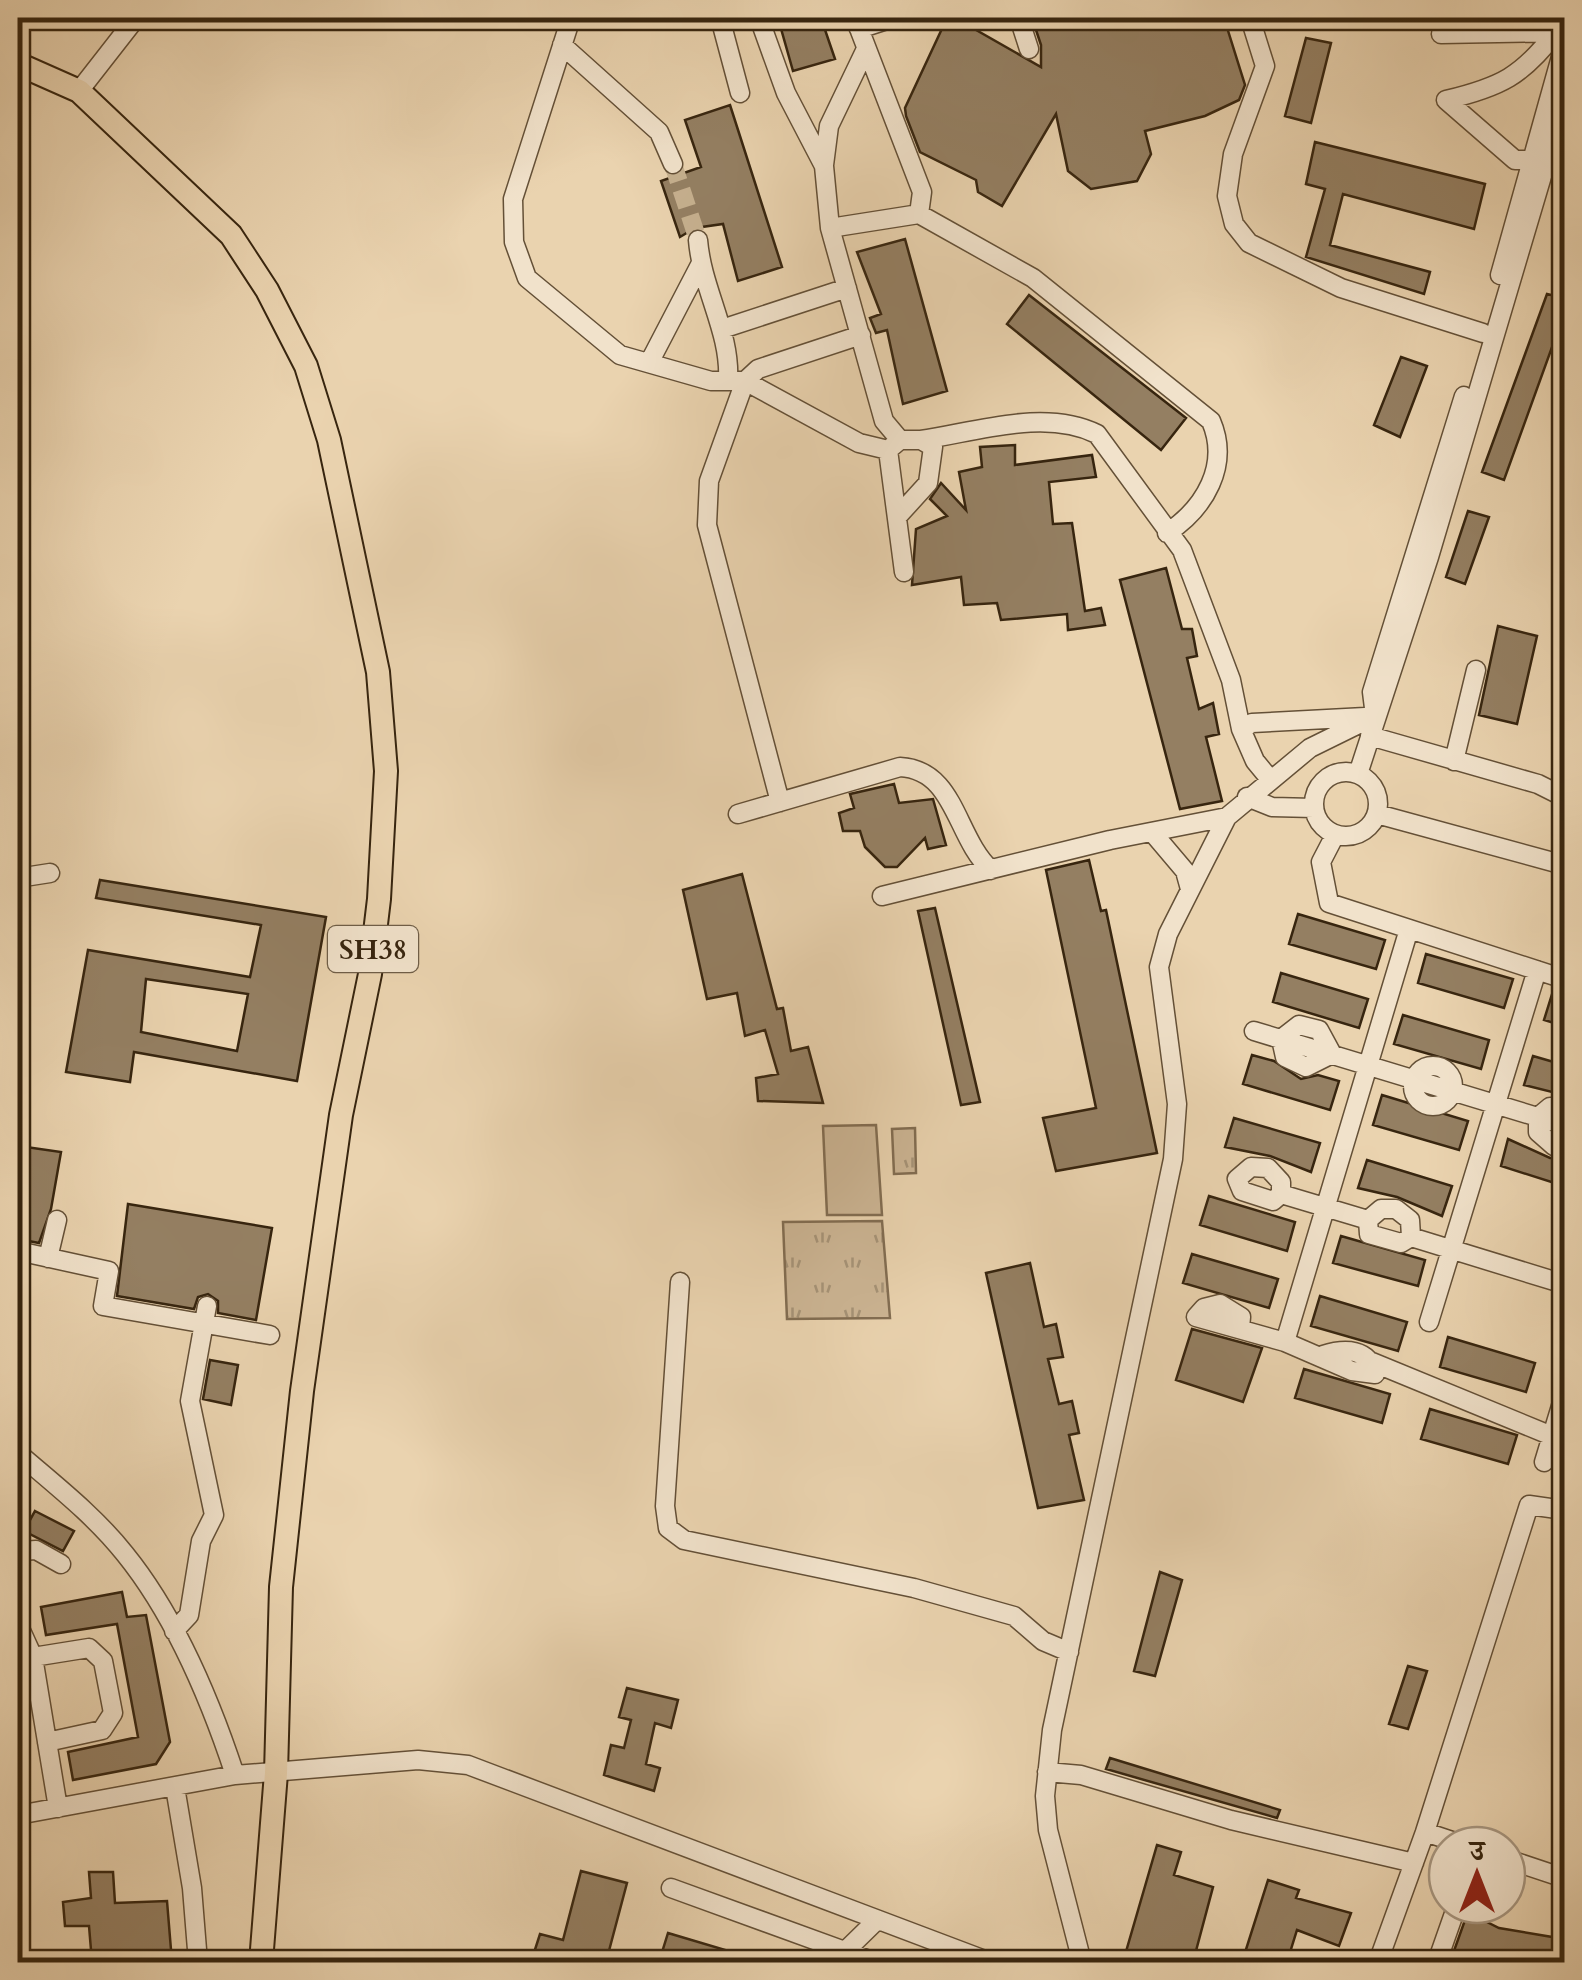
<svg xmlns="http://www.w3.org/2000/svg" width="1582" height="1980" font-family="Cardo,'Noto Serif Devanagari',serif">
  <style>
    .green { fill: #ccb594; stroke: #826d52; stroke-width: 2.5 }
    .park { fill: url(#park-tufts); stroke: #826d52; stroke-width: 2.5 }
    .building { fill: #947f62; stroke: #37250f; stroke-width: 2.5; fill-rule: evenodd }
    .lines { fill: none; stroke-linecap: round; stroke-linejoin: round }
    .minor-tunnel { stroke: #c6b08f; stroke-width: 18; stroke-dasharray: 18 9; stroke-linecap: butt }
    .minor-casing { stroke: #645037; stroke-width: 21 }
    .major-casing { stroke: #37250f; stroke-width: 26 }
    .minor { stroke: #f1e2cb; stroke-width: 18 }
    .major { stroke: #ead3af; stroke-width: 22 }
    .labels { text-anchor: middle; stroke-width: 8; stroke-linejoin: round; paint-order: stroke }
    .shield { fill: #f1e2cb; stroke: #6f5e47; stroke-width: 2.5 }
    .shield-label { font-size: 28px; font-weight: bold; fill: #37250f }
  </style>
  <defs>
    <pattern id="park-tufts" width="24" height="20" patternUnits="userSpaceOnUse" patternTransform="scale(2.5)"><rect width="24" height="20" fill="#ccb594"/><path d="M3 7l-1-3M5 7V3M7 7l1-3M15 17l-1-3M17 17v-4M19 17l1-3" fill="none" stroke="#a69377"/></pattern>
  </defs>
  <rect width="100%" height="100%" fill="#ead3af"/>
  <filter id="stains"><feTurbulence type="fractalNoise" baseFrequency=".002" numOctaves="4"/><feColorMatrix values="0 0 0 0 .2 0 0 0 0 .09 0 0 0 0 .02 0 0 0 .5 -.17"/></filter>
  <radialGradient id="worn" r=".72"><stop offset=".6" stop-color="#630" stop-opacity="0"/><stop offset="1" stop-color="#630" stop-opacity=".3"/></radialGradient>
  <!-- green -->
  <path class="green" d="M876 1125 882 1215H827L823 1126Z"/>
  <!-- park -->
  <path class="park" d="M915 1128 916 1173 894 1174 892 1129Z
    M882 1221 890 1318 787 1319 783 1222Z"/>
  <!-- building -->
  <path class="building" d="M778 18H821L835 59 793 71Z
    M947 18H955L1041 67V45L1032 18H1224L1245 85 1239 100 1205 116 1145 131 1151 154 1137 181 1091 189 1068 171 1056 114 1002 206 978 192 976 180 920 152 906 116 905 108Z
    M1306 38 1331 43 1311 123 1285 116Z
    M730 105 782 267 738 281 723 224 695 228 680 237 661 181 701 167 685 120Z
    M1315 142 1485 184 1474 229 1343 194 1330 245 1430 272 1424 294 1306 257 1325 189 1306 184Z
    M905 239 947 391 903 404 887 330 876 333 870 318 881 314 857 252Z
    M1547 294 1564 298V314L1504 480 1482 472Z
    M1029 295 1186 418 1161 450 1007 324Z
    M1401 357 1427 366 1400 437 1374 425Z
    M1015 445V465L1092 455 1096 477 1049 482 1053 524 1072 523 1085 611 1101 608 1105 625 1068 630 1067 614 1001 620 997 603 964 605 961 577 912 585 916 529 947 516 930 499 941 483 966 510 959 472 982 467 980 447Z
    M1468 511 1489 517 1465 584 1446 577Z
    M1166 568 1182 629H1192L1197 656 1187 658 1199 709 1213 703 1219 734 1206 737 1222 801 1180 809 1120 580Z
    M1498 626 1537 636 1517 724 1479 715Z
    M894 784 899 803 933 799 946 845 928 849 925 838 897 867H885L865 847 860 831H843L839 813 854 808 850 794Z
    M1089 860 1101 911 1106 910 1157 1153 1056 1171 1043 1118 1096 1108 1046 870Z
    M742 874 777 1009 783 1008 791 1051 808 1047 823 1103 758 1101 756 1078 778 1074 765 1030 745 1036 737 993 707 999 683 890Z
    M100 880 326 917 297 1081 134 1052 130 1082 66 1072 88 950 250 977 261 925 96 898ZM146 979 248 994 237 1051 141 1032Z
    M935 908 980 1102 961 1105 918 911Z
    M1298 914 1385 940 1376 969 1289 944Z
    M1426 954 1513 979 1504 1008 1418 983Z
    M1281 973 1368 999 1359 1028 1273 1002Z
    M1553 991 1564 994V1026L1544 1020Z
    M1403 1015 1489 1040 1481 1069 1394 1044Z
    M1252 1055 1274 1061 1301 1079 1318 1075 1339 1081 1330 1110 1243 1084Z
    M1533 1056 1564 1065V1095L1524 1085Z
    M1382 1095 1468 1121 1459 1150 1373 1125Z
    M1234 1118 1320 1143 1311 1172 1270 1156 1225 1147Z
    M1508 1139 1550 1158H1564V1186L1501 1166Z
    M19 1146 61 1152 51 1209 39 1243 18 1239Z
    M1367 1160 1452 1186 1442 1216 1397 1197 1358 1188Z
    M1209 1196 1295 1222 1287 1251 1200 1225Z
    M128 1204 272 1228 256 1320 218 1313V1301L208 1294 198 1297 194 1309 117 1296Z
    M1341 1236 1425 1260 1418 1286 1333 1263Z
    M1192 1254 1278 1279 1269 1308 1183 1283Z
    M1030 1263 1044 1327 1056 1324 1063 1357 1048 1359 1059 1404 1072 1401 1079 1433 1069 1435 1084 1500 1038 1508 986 1273Z
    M1320 1296 1407 1322 1398 1351 1311 1326Z
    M1192 1329 1262 1348 1243 1402 1176 1380Z
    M1448 1337 1535 1363 1526 1392 1440 1367Z
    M210 1360 238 1365 231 1405 203 1399Z
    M1304 1369 1390 1394 1382 1423 1295 1398Z
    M1430 1409 1517 1435 1508 1464 1421 1439Z
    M35 1511 74 1531 63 1551 24 1531Z
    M1160 1572 1182 1580 1155 1676 1134 1671Z
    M122 1592 127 1617 146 1615 170 1742 156 1764 73 1780 68 1752 138 1737 117 1624 46 1635 41 1607Z
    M1408 1666 1427 1671 1408 1729 1389 1724Z
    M627 1688 678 1700 671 1728 655 1723 646 1764 660 1768 654 1791 604 1775 611 1745 624 1748 631 1720 619 1717Z
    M1110 1758 1280 1810 1277 1818 1106 1769Z
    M1157 1845 1181 1852 1174 1875 1213 1887 1193 1962H1123Z
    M581 1871 627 1883 606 1962H531L540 1934 563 1940Z
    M89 1872H113L115 1903 167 1901 172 1962H92L89 1926H65L63 1902 91 1898Z
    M1268 1880 1299 1890 1296 1898 1351 1913 1339 1946 1297 1930 1287 1962H1242Z
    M1477 1917 1499 1928 1552 1937 1564 1950V1962H1450L1465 1920Z
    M668 1933 749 1957 748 1962H659Z"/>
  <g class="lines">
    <!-- minor-tunnel -->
    <path class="minor-tunnel" d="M673 164 698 240"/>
    <defs>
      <path id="minor" d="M571 18 513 199 514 242 527 278 620 355 711 381H745L859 443 888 450
        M720 18 740 93
        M759 18 786 93 824 166 830 228 884 421 900 440
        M855 18 922 192 919 214
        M1019 18 1029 49
        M1250 18 1265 66 1233 154 1227 196 1234 224 1249 243 1341 288 1483 333
        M859 29 893 18
        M1441 34 1564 32
        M562 45 659 132 673 164
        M79 91 136 18
        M1545 160H1515L1446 100C1501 87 1522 76 1556 32
        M824 165 829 126 865 51
        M830 228 919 214 1033 278 1211 421C1230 465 1205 508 1167 533
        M698 240C702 290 731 332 728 381
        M1500 275 1564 46
        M722 329 847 288
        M649 363 700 265
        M921 440C976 432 1045 408 1097 434L1182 550 1231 680 1241 729 1255 761 1269 778
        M898 516 928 483 933 447 921 440H900L888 450 904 572
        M1375 716 1372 692 1464 396
        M1241 729 1252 723 1365 717
        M1370 736 1538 784 1564 797
        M1454 761 1476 670
        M1314 804a32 32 0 1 1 64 0a32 32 0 1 1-64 0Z
        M1358 774 1429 557 1564 102
        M1247 797 1272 807 1314 808
        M780 802 707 525 709 481 745 381 758 369 861 335
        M738 814 900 767C956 770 955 837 991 870
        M1377 814 1564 865
        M1152 832 1185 871 1190 889
        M1335 835 1321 862 1329 903 1564 979
        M18 878 50 873
        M882 896 1110 840 1227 817
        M1299 1025 1319 1030 1332 1054 1306 1067 1285 1057 1281 1039Z
        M1254 1031 1564 1125
        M1413 1086a20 20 0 1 1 40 0a20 20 0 1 1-40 0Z
        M1564 1107H1550L1538 1117V1132L1554 1146 1564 1145
        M1281 1194V1182L1268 1168 1251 1167 1237 1179 1242 1191 1273 1201 1281 1194 1368 1220
        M1411 1237 1410 1220 1396 1209H1381L1368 1220 1369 1234 1401 1243 1411 1237 1564 1284
        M18 1251 109 1271 103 1306 270 1335
        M48 1258 57 1220
        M680 1282 665 1506 668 1528 684 1540 914 1588 1014 1616 1043 1641 1069 1652
        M1429 1322 1537 970
        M1240 1328 1241 1317 1220 1304 1204 1308 1196 1317 1285 1342 1352 1371 1375 1374C1369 1348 1345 1348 1323 1355
        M1285 1342 1409 929
        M1372 1362 1552 1436
        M18 1453C55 1485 94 1515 125 1554 176 1617 210 1699 235 1775L418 1760 468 1765 990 1962
        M1544 1462 1564 1396
        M18 1559 21 1551 36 1550 61 1564
        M18 1624 33 1657 58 1808
        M174 1631 189 1615 201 1541 214 1515 190 1401 207 1306
        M33 1657 89 1648 103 1661 113 1713 102 1730 47 1742
        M1047 1772 1081 1775 1231 1820 1414 1863
        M175 1787 192 1888 198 1962
        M18 1815 235 1775
        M1425 1832 1529 1505 1564 1510
        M1507 1859 1564 1878
        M671 1888 875 1962
        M834 1962 877 1920
        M1082 1962 1048 1830 1045 1796 1052 1730 1173 1159 1177 1104 1159 967 1168 934 1227 817 1310 748 1375 716
        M1378 1962 1425 1832 1464 1845
        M1437 1962 1457 1905"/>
      <path id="major" d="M18 64 79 91 231 235 267 290 306 366 329 440 378 672 386 771 379 899 370 974 341 1115 302 1391 281 1587 276 1773 261 1962"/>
    </defs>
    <!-- minor casing -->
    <use href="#minor" class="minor-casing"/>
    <!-- major casing -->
    <use href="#major" class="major-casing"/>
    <!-- minor -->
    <use href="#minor" class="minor"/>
    <!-- major -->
    <use href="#major" class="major"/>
  </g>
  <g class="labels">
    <!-- shield labels -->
    <rect class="shield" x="328" y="926" width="90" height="46" rx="8"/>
    <g class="shield-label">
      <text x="373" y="959">SH38</text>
    </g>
  </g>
  <!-- margin -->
  <rect width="1582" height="1980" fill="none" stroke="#ead3af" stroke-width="60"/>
  <rect x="20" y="20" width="1542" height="1940" fill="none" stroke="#37250f" stroke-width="5"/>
  <rect x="30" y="30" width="1522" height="1920" fill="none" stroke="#37250f" stroke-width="2.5"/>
  <!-- north arrow -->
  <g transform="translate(1477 1875)"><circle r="48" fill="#f1e2cb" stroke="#a79680" stroke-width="2.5"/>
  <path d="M0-8L18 38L0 25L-18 38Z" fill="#8f2418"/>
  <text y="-15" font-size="28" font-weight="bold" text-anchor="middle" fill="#37250f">उ</text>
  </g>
  <rect width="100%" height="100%" filter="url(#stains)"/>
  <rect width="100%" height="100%" fill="url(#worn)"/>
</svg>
